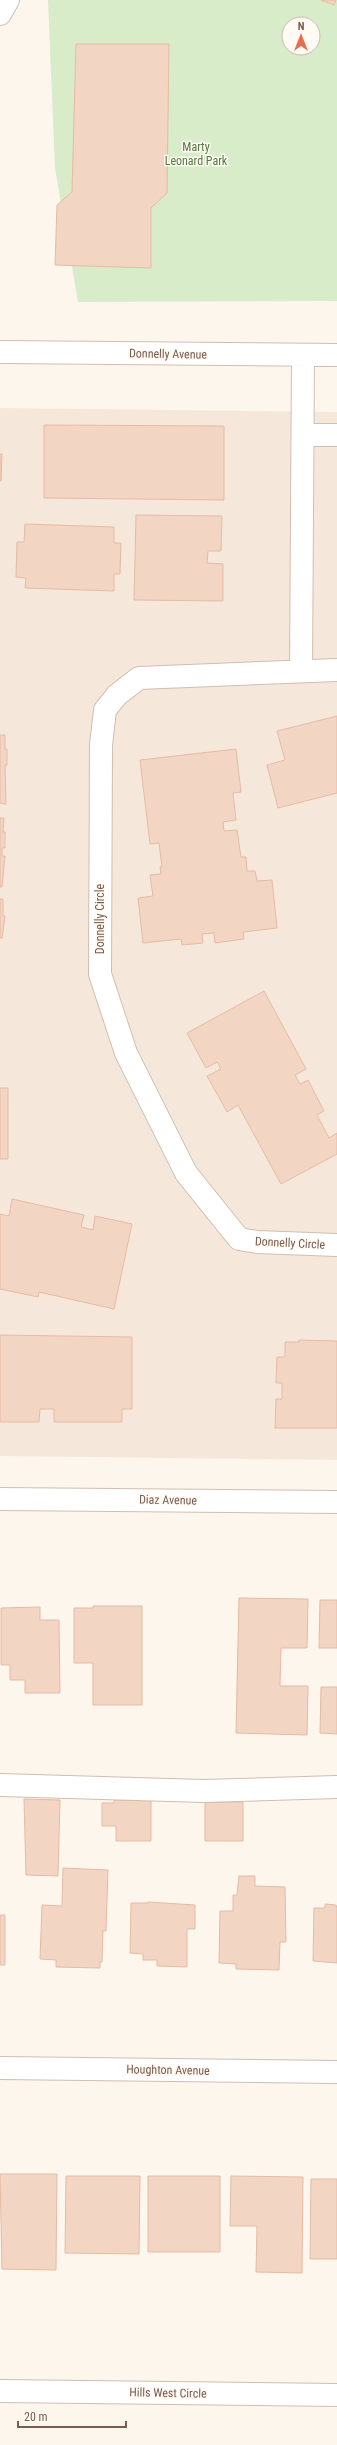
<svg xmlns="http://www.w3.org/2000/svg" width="337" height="2445" font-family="'Roboto Condensed',sans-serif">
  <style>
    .residential { fill: #f5e8da }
    .green { fill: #d8ecc9; fill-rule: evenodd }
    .building { fill: #f3d5c3; stroke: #e6bba3 }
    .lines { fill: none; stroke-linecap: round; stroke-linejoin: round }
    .minor-casing { stroke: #d1beb0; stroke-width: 24 }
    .minor { stroke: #fff; stroke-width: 22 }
    .labels { text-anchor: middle; stroke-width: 3; stroke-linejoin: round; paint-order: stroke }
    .park-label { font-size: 12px; fill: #537a41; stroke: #fffaf3 }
    .street-label { font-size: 12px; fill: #7a5c4d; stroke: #fffaf3 }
  </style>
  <rect width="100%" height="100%" fill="#fdf6ec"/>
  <!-- residential -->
  <path class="residential" d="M0 408 337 412V1460L0 1456Z"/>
  <!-- green -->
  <path class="green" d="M48 0H337V301L78 302 55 168ZM289 24H313V48H289Z"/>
  <!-- building -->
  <path class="building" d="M321 0H336L334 5Z
    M76 44H169L167 193 151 208V268L55 265 57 205 72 192Z
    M44 425 224 426V500L44 498Z
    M0 454H2L1 481H0Z
    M136 515 222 516 221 551H208L207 563 223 564V601L134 600Z
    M25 524 114 527V543H121L120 574H114V591L25 588 26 578 16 577 17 542H24Z
    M337 716V793L278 808 267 765 285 760 277 731Z
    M0 735H5V749H7V765H5L6 804 0 803Z
    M236 749 241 792 233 793 236 820 223 822 224 831 237 830 241 857H246L247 871H255L257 881 272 880 277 928 243 932 244 939 215 943 214 933 202 934 203 943 182 945 181 939 143 943 138 898 153 896 150 875 161 874 160 867H162L159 843 150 844 140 760Z
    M0 818H4L3 832H5V848H2V856H5L2 887H0Z
    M0 899H3V916H5L2 938H0Z
    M264 991 306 1069 295 1075 300 1084 308 1080 324 1111 317 1115 329 1138 337 1133V1154L281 1184 238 1105 227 1112 207 1076 221 1069 217 1062 206 1068 187 1033Z
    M0 1088H8V1159H0Z
    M12 1199 84 1215 81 1227 93 1230 95 1216 132 1224 114 1309 39 1292 38 1297 0 1289V1214L9 1216Z
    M0 1335 132 1337V1409H122V1422H54V1409H40L39 1422H0Z
    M299 1340 337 1341V1428H275L276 1399H282V1383H276L277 1357H285V1342H299Z
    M239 1598 308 1599 307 1648H281L280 1686H308L307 1735 236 1733Z
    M320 1600H337V1648H319Z
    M93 1606H142V1705H93V1663H74V1608H93Z
    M40 1607V1620H59L60 1693H25V1680H10V1665H1V1608Z
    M321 1687H337V1734L320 1733Z
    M24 1799 60 1800 58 1876 26 1875Z
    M114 1800H151V1841H116V1826H102V1803H114Z
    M205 1802H243V1841H205Z
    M63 1868 108 1870 106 1931H103L102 1962H100V1968L56 1967V1960L40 1959 42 1905 62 1906Z
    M239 1876H255V1886L285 1887 286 1942H280L279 1970 236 1969V1964L219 1963 220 1911H233V1895H237Z
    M148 1902 195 1905V1929H187V1967L157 1966V1960H143V1954L130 1953 131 1903H148Z
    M325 1904 336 1905 337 1908V1963L313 1961 314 1908H325Z
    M0 1915H5V1965H0Z
    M0 2174H57L56 2270 2 2269Z
    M66 2176H140L139 2254 65 2253Z
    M148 2176H220V2252H148Z
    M231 2176 303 2177 302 2273 256 2272 257 2226H230Z
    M311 2179H337V2259H310Z"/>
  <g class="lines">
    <defs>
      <path id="minor" d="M0 14 8 0
        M0 352 337 355
        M303 435H337
        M337 670 139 678 117 695 105 710 101 745 100 974 126 1053 186 1173 239 1239 257 1242 337 1245
        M301 671 303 355
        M0 1499 337 1502
        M0 1785 204 1791 337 1787
        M0 2068 337 2072
        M0 2391 337 2395"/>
    </defs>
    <!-- minor casing -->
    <use href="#minor" class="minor-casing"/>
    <!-- minor -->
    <use href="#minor" class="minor"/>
  </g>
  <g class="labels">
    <!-- park labels -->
    <g class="park-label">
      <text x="196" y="151">Marty<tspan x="196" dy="14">Leonard Park</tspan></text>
    </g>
    <!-- street labels -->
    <g class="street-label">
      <text transform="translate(168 354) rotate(1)" y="4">Donnelly Avenue</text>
      <text transform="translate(100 919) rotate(-90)" y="4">Donnelly Circle</text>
      <text transform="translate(290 1243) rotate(3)" y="4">Donnelly Circle</text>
      <text transform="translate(168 1500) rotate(1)" y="4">Diaz Avenue</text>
      <text transform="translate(168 2070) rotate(1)" y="4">Houghton Avenue</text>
      <text transform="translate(168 2393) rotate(1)" y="4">Hills West Circle</text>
    </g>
  </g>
  <!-- north arrow -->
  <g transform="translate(301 36)"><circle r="19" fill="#fffaf3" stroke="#cabbb1"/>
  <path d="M0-3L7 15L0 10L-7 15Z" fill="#e76f51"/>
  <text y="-6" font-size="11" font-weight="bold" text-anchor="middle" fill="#7a5c4d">N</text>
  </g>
  <!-- scale -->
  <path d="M18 2421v6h108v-6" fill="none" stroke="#7a5c4d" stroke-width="2"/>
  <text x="24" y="2421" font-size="12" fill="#7a5c4d" stroke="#fffaf3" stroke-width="3" paint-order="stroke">20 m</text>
</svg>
